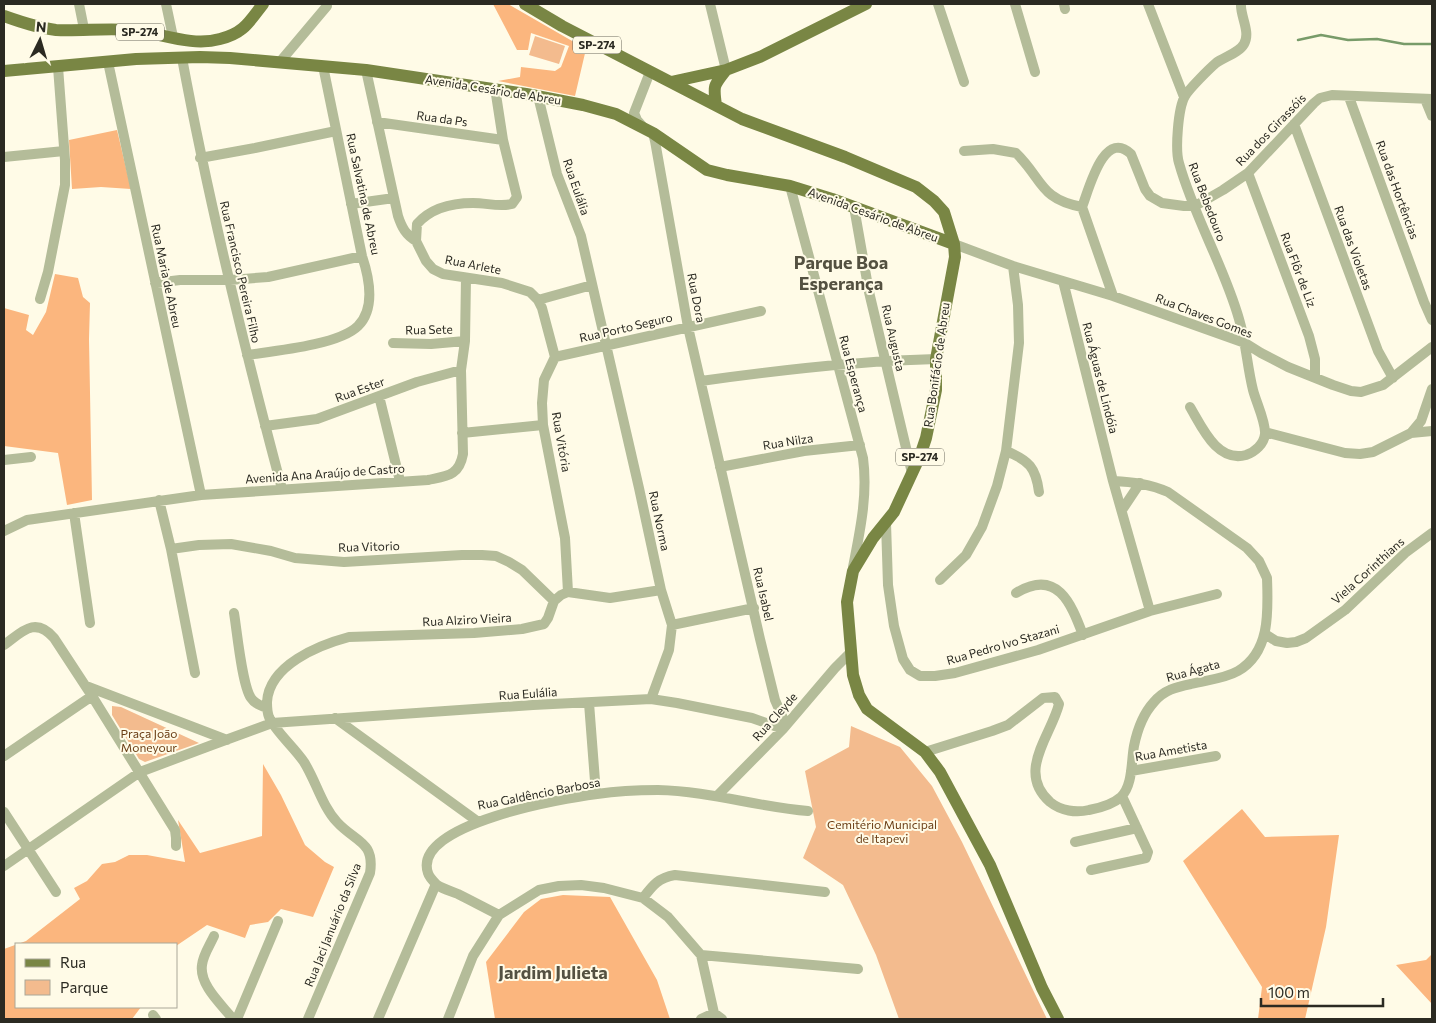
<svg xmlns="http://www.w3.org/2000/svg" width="1436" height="1023" font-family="Commissioner,sans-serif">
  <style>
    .green { fill: #f3bb8e }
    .forest { fill: #fbb67e }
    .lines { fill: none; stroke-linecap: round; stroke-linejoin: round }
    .stream { stroke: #789b69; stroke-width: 2.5 }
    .minor { stroke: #b4bc99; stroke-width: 10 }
    .major { stroke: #798644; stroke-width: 12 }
    .labels { text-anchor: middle; stroke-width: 4; stroke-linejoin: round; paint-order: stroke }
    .shield { fill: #fffbe7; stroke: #6b695d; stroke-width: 1 }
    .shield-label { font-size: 11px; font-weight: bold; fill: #2b2a22 }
    .street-label { font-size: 12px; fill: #2b2a22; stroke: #fffbe7 }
    .park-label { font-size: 12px; fill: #6a3d14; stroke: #fffbe7 }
    .district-label { font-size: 18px; font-weight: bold; fill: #545141; stroke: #fffbe7 }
  </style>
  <rect width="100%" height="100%" fill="#fffbe7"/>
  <!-- green -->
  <path class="green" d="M535 36 565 46 559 64 529 55Z
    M112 706 121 707 199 743 145 762 139 759 112 715Z
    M851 726 900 747 932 786 962 842 1047 1019H899L876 955 843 885 803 858 816 827 805 771 849 747Z"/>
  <!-- forest -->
  <path class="forest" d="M493 4H508L586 49 575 96 498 81 520 77 521 67 555 71 561 67 569 46 531 33 528 50H517Z
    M117 130 131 189 101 187 72 189 69 140Z
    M55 274 78 278 83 297 90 303 89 339 92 500 67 505 58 453 4 446V308L29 315 26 330 33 335 46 312Z
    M263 764 281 795 305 845 325 862 334 867 313 917 281 909 268 922 250 925 245 938 207 925 176 946V944H16V1007H141L132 1019H4V949L26 941 80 899 74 888 87 881 102 864 115 862 129 855H147L185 862 178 820 200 853 262 836Z
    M1242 809 1265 837 1339 835 1326 927 1305 1019H1258L1262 987 1183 861Z
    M563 895 610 897 657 980 670 1019H495L486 962 524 912 541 899Z
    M1432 954V1004L1396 965 1426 960Z"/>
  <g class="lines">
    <!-- stream -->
    <path class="stream" d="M1298 40 1321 35 1348 40 1377 39 1404 44H1432"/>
    <!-- minor -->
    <path class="minor" d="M79 4 84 29
      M166 4 173 37
      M710 4 726 70
      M938 4 964 82
      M1015 4 1035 72
      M1064 4 1065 9
      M1148 4 1184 97
      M182 58C209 203 244 347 282 489
      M108 62 201 495
      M279 63 327 6
      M366 70 398 216C402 228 406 235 416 241
      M495 88 503 140 517 197 512 204C499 207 487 203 473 203 452 203 431 208 417 224L416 241 426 261 433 269 443 274 502 283 530 292 538 300 542 308 555 357 544 380 542 403 543 425 565 538 568 592
      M538 96 557 174 581 236 639 488 661 590 672 625 669 650 651 699
      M1349 97 1424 302 1432 320
      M1425 99 1432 116
      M377 122 503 140
      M1294 124 1378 351 1393 378
      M644 128 637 120 634 113 650 72
      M653 133 655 141 688 327 760 639 775 700 786 725
      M964 151 993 149 1016 153C1043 179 1039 199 1082 207
      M4 157 64 151
      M200 158 255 148 336 131
      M1248 173 1309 336 1315 359V377
      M790 186 863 458C868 495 860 531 853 567
      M351 204 394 198
      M854 207 869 292 912 473
      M954 244 1013 266 1113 296 1245 343 1261 353 1288 367 1333 385 1351 391 1361 392 1383 385 1432 347
      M1063 281 1113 481 1150 611
      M155 283 180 280H230L268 277 362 256
      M1113 296 1082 207C1089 189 1104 128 1131 154L1145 189 1150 196 1162 203 1184 206H1195L1223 190 1248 173 1314 103 1320 98 1332 95 1432 99
      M40 299 48 272 65 185V160L58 67
      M538 300 592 285
      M393 343 431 344 465 341
      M247 355C274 351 339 345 358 326 376 308 369 277 362 256L323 66
      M555 357 761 311
      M701 381C779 370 857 361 936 359
      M379 396 400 481
      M1190 407C1202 427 1217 463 1246 455 1255 452 1264 444 1265 434 1266 422 1256 402 1253 390 1247 366 1246 342 1239 319 1224 266 1194 217 1179 163 1175 150 1178 108 1185 96 1189 89 1209 69 1216 63 1224 57 1239 53 1244 44 1251 32 1240 16 1241 4
      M265 426 317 419 417 382 461 370
      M1265 432 1345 453 1360 454 1373 452 1411 433 1421 421 1432 389
      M462 433 543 425
      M1411 433 1432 431
      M1006 451C1029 460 1036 468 1039 492
      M4 460 31 457
      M720 467 804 451 860 445
      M159 500 171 549 195 673
      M1122 510 1140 483
      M74 513 90 623
      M886 523 888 585 894 626 903 659 910 670 920 676H935L955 673 1038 650 1150 611 1217 594
      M4 531 27 520 201 495 428 480C447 476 459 476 463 454L461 370 465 341 466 278
      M171 549 199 545 231 544 271 551 295 558 344 562 462 555H482L496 556 509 562 522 570 554 601
      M940 580 966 555 982 527 997 486 1006 451 1019 343 1018 305 1013 266
      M1016 593C1057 568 1071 603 1083 635
      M234 613C237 631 242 685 251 698 255 704 260 705 267 708
      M672 625 754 608
      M1265 634 1276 641 1287 643 1296 642 1306 638 1345 610 1405 553 1432 533
      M4 645C22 632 35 616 54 638L92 696 175 830 176 838V846
      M86 686 227 740
      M589 703 596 794
      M335 718 477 821
      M925 752 992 731 1008 725 1043 698 1055 697 1059 704C1051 736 1016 772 1050 802 1061 811 1076 813 1089 810 1100 808 1112 805 1121 797 1133 785 1131 762 1134 746 1137 731 1143 714 1154 702 1164 690 1176 687 1191 684 1206 680 1224 679 1238 671 1271 652 1268 610 1267 578L1259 561 1247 548 1168 492C1150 484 1133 482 1113 481
      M4 756 92 696
      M1131 771 1216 756
      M717 796 783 729 835 668 850 653
      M4 812 56 892
      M1075 842 1137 828
      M4 866 140 772 212 745 272 723 533 705 651 699 677 703 752 718 783 729
      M1091 870 1146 858 1148 852 1122 796
      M643 898C653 885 658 878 675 875L825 892
      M499 915C485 908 472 901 458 894 451 891 443 889 437 885 434 882 429 877 428 873 411 824 565 798 597 794 617 791 638 790 658 790 709 791 758 807 808 811
      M214 936C210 945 203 955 202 965 199 985 222 1005 233 1019
      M701 955 858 969
      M153 1015 156 1019
      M237 1019 278 921
      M308 1019 370 873C375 841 355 842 337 822 322 806 316 781 304 762 294 747 275 731 269 717 267 712 267 707 267 702 269 665 319 645 349 637L474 633 522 629 544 624 548 618 554 601 561 595 568 592 610 598 661 590
      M378 1019 436 884
      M448 1019 473 956 499 915 539 890 559 886 581 885 604 888 643 898 668 917 701 955 714 1013 722 1019
      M701 1019 714 1013"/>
    <!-- major -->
    <path class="major" d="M525 4 562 26 742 119 845 157 916 187 934 201 944 212 954 244 955 257 936 359V390L926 438 920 456 894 512 873 538 853 571 847 602 853 675 859 695 867 709 925 752 940 772 990 865 1042 988 1058 1019
      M4 16C21 22 38 28 56 30 81 31 107 28 132 30 161 33 191 47 220 39 244 33 249 22 263 4
      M4 71 136 59 200 57 230 58 366 70 526 94 583 105 616 114 653 133 707 170 727 175 790 186 832 199 954 244
      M671 82 726 70 762 56 866 4
      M716 105C713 85 714 85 726 70"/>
  </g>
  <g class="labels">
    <!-- shield labels -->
    <g class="shield">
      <rect x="116" y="23.5" width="48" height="17" rx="4"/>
      <rect x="573" y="36.5" width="48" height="17" rx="4"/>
      <rect x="896" y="448.5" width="48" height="17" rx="4"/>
    </g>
    <g class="shield-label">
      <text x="140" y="36">SP-274</text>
      <text x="597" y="49">SP-274</text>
      <text x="920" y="461">SP-274</text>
    </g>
    <!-- street labels -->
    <g class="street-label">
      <text transform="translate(493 90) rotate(9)" y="4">Avenida Cesário de Abreu</text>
      <text transform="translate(442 119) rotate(8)" y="4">Rua da Ps</text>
      <text transform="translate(1271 130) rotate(-46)" y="4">Rua dos Girassóis</text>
      <text transform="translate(576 187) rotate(71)" y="4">Rua Eulália</text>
      <text transform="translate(1397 190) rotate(70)" y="4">Rua das Hortências</text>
      <text transform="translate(363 194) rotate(78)" y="4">Rua Salvatina de Abreu</text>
      <text transform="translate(1207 202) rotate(69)" y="4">Rua Bebedouro</text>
      <text transform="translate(873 215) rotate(20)" y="4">Avenida Cesário de Abreu</text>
      <text transform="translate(1353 248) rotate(70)" y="4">Rua das Violetas</text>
      <text transform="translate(473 265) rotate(11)" y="4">Rua Arlete</text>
      <text transform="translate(1298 270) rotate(69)" y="4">Rua Flôr de Liz</text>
      <text transform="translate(240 272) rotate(77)" y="4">Rua Francisco Pereira Filho</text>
      <text transform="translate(166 276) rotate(78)" y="4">Rua Maria de Abreu</text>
      <text transform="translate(696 298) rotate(79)" y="4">Rua Dora</text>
      <text transform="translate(1204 316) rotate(21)" y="4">Rua Chaves Gomes</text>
      <text transform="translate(626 328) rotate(-13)" y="4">Rua Porto Seguro</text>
      <text transform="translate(429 330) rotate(-1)" y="4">Rua Sete</text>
      <text transform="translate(893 338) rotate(77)" y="4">Rua Augusta</text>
      <text transform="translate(937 365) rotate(-82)" y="4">Rua Bonifácio de Abreu</text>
      <text transform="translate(853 374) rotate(75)" y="4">Rua Esperança</text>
      <text transform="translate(1100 378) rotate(76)" y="4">Rua Águas de Lindóia</text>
      <text transform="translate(360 390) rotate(-20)" y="4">Rua Ester</text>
      <text transform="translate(561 442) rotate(80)" y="4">Rua Vitória</text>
      <text transform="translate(788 442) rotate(-9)" y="4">Rua Nilza</text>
      <text transform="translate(325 474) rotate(-4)" y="4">Avenida Ana Araújo de Castro</text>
      <text transform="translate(659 521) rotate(78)" y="4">Rua Norma</text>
      <text transform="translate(369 547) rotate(-2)" y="4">Rua Vitorio</text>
      <text transform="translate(1368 571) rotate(-42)" y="4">Viela Corinthians</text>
      <text transform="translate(763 594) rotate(77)" y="4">Rua Isabel</text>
      <text transform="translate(467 620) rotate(-3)" y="4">Rua Alziro Vieira</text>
      <text transform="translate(1003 645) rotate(-16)" y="4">Rua Pedro Ivo Stazani</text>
      <text transform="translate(1193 671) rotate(-15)" y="4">Rua Ágata</text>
      <text transform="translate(528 694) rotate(-4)" y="4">Rua Eulália</text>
      <text transform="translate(775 717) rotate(-48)" y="4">Rua Cleyde</text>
      <text transform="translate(1171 751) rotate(-10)" y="4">Rua Ametista</text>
      <text transform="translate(539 794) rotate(-11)" y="4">Rua Galdêncio Barbosa</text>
      <text transform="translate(333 925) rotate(-68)" y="4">Rua Jaci Januário da Silva</text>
    </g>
    <!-- park labels -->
    <g class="park-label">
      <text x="149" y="738">Praça João<tspan x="149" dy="14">Moneyour</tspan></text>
      <text x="882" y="829">Cemitério Municipal<tspan x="882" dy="14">de Itapevi</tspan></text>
    </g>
    <!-- district labels -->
    <g class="district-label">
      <text x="841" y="269">Parque Boa<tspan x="841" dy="21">Esperança</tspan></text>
      <text x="553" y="979">Jardim Julieta</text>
    </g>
  </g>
  <!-- border -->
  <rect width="1436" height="1023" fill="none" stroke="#2b2a22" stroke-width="10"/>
  <!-- legend -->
  <rect x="15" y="943" width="162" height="65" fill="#fffbe7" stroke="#aaa798"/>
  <rect x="25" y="959" width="25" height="8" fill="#798644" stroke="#aaa798"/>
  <text x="60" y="968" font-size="15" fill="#2b2a22">Rua</text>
  <rect x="25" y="980" width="25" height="15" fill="#f3bb8e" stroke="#aaa798"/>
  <text x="60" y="993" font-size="15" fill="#2b2a22">Parque</text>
  <!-- north arrow -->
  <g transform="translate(40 40) rotate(5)" stroke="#fffbe7" stroke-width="4" paint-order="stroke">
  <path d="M0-4L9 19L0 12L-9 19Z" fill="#2b2a22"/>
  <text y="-8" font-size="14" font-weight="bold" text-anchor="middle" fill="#2b2a22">N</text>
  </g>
  <!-- scale -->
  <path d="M1261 998v8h122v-8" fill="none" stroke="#2b2a22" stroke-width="2.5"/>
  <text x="1268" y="998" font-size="15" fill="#2b2a22" stroke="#fffbe7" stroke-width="4" paint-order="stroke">100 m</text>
</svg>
